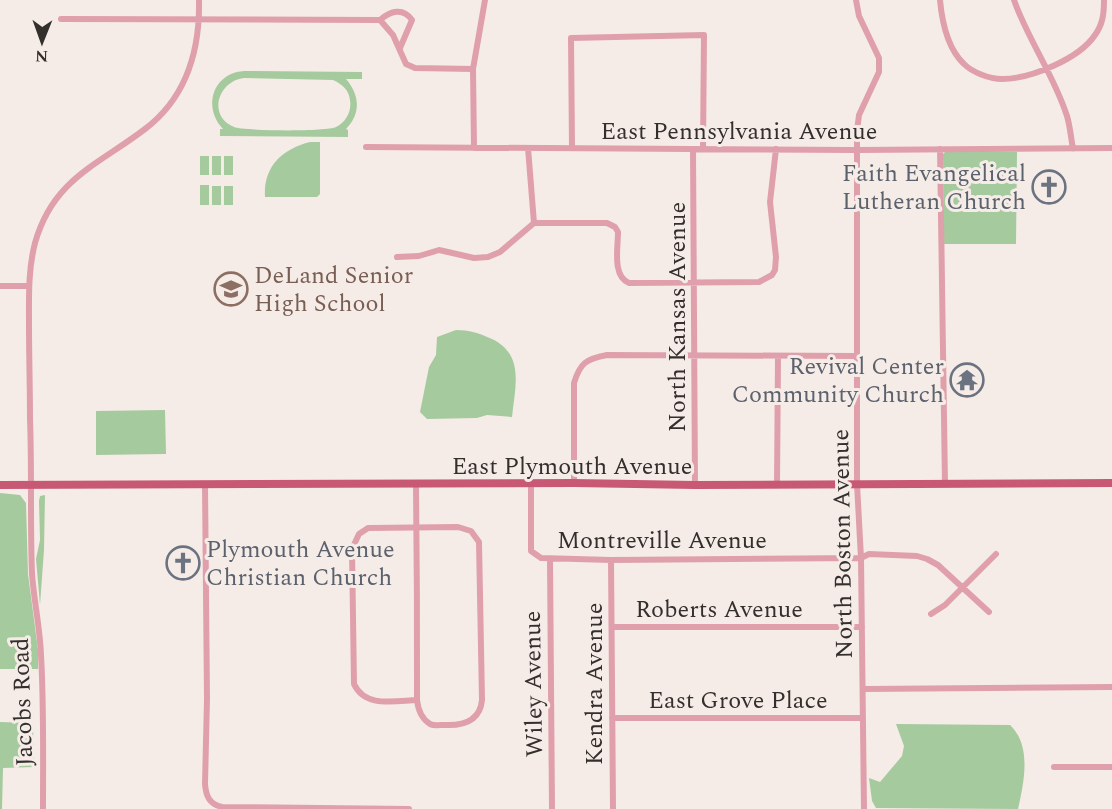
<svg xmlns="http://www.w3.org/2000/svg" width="1112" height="809" font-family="Spectral,serif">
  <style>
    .green { fill: #a5ca9e; fill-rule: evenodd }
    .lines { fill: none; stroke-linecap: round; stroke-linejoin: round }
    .minor { stroke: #dfa0ac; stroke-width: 6 }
    .major { stroke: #c85975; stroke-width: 8 }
    .labels { text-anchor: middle; stroke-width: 6; stroke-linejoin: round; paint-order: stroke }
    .street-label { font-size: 24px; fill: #332f2d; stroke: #f6ece7 }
    .worship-label { font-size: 24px; fill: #5b616d; stroke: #f6ece7; text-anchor: end }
    .education-label { font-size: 24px; fill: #785e54; stroke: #f6ece7; text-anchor: start }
  </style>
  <rect width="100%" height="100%" fill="#f6ece7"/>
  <!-- green -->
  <path class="green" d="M244 71 362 72V79H346C360 95 361 114 346 129L348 130V137L220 136V129H223C202 107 213 73 244 71ZM244 78 333 80C342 84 349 90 350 100 352 111 346 122 336 127 326 132 244 131 234 127 207 116 218 81 244 78Z
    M310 142H320V194L317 197H265C263 167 282 149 310 142Z
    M946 151 1017 152 1016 244H944L943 154Z
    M200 156H209V175H200Z
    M212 156H221V175H212Z
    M224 156H233V175H224Z
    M200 185H209V205H200Z
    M212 186H221V205H212Z
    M224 186H233V205H224Z
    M456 330C469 330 479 333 492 339 525 355 515 387 512 417L487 415 477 418 427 419 420 412 429 367 436 355 437 337Z
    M165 410 166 454 96 455V411Z
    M0 493 20 495 26 503 28 574 38 650V669H0Z
    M45 495 44 550 40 605 36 559 40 540 39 501 40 496Z
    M0 722 33 723 34 767 3 768 2 809H0Z
    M896 724 1010 725C1032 746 1024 782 1018 809L876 808 872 801 869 778 880 782 902 756 904 746Z"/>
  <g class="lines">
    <!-- minor -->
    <path class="minor" d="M856 0 859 16 879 58V72L859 115 857 131V484L861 558 864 809
      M940 0C942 22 947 48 964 64 972 72 989 79 1002 79 1030 79 1079 59 1095 35 1103 24 1104 13 1104 0
      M1014 0C1028 40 1054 75 1067 116 1070 126 1071 138 1073 149
      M61 19 380 20 393 35 406 64 415 68 473 69
      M380 20C390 11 403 7 412 20L400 48
      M366 147 857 150 1112 148
      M474 148 473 69 485 0
      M528 148 534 223
      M572 148 571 38 704 35 703 149
      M693 149 695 485
      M940 149 945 484
      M534 223H607L615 227 618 232C618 248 612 276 629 283L759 282 772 275 775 270 776 257 770 202 776 149
      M397 257 419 256 439 250 474 258 488 257 500 252 534 223
      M0 286H29
      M574 483V383C580 363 586 359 607 355L857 356
      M205 485 207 699 205 784C206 796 209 804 222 807L409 809
      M416 485C417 557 417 628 417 700 418 709 422 719 430 724 434 726 440 725 444 725 463 726 480 721 482 700L479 542 471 531 458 527 368 528 359 534 352 549 354 684C365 708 394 701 417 700
      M531 485V551L541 558 611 560 861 558 869 554 917 556 927 559 938 565 989 612
      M777 485 778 356
      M550 559 552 809
      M611 560 613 809
      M931 614 945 605 996 554
      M612 627H862
      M863 689 1112 687
      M612 718H863
      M1054 767H1112
      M43 809C43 758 44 706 41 655 40 628 34 601 32 574 30 522 32 471 30 419 30 388 29 356 29 324 29 297 28 270 35 243 53 179 98 165 145 129 187 97 200 50 199 0"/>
    <!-- major -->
    <path class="major" d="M0 485 574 483 695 485 1112 483"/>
  </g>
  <!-- icons -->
  <defs>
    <symbol id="church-ring" viewBox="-11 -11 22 22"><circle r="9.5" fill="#f6ece7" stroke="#6b7280" stroke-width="1.5"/><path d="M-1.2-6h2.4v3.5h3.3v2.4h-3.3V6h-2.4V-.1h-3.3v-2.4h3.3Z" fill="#6b7280"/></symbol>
    <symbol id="school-ring" viewBox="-11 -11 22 22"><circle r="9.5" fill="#f6ece7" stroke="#8d6e63" stroke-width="1.5"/><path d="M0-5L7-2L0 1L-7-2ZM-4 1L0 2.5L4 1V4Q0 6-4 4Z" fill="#8d6e63"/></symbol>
    <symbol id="temple-ring" viewBox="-11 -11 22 22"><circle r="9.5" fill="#f6ece7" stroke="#6b7280" stroke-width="1.5"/><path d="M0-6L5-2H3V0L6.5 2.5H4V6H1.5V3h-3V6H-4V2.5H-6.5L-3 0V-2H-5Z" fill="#6b7280"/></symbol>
  </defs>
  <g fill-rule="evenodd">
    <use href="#church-ring" x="1030" y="168" width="38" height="38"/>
    <use href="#school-ring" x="212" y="270" width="38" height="38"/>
    <use href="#temple-ring" x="948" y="361" width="38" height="38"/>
    <use href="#church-ring" x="164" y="544" width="38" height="38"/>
  </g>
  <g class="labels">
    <!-- street labels -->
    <g class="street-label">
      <text x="739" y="139">East Pennsylvania Avenue</text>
      <text transform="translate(677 317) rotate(-90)" y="8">North Kansas Avenue</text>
      <text x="572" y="474">East Plymouth Avenue</text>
      <text x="662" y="548">Montreville Avenue</text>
      <text transform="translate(842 544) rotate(-91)" y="8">North Boston Avenue</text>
      <text x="719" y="617">Roberts Avenue</text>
      <text transform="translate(533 684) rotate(-91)" y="8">Wiley Avenue</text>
      <text transform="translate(594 684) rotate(-90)" y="8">Kendra Avenue</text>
      <text x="738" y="708">East Grove Place</text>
      <text transform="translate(22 702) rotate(-92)" y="8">Jacobs Road</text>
    </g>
    <!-- worship labels -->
    <g class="worship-label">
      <text x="1026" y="181">Faith Evangelical<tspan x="1026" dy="28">Lutheran Church</tspan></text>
      <text x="944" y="374">Revival Center<tspan x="944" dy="28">Community Church</tspan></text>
      <text x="206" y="557" text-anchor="start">Plymouth Avenue<tspan x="206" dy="28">Christian Church</tspan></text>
    </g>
    <!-- education labels -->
    <g class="education-label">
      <text x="254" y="283">DeLand Senior<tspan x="254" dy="28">High School</tspan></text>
    </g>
  </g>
  <!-- north arrow -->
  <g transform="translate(42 42) rotate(181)" stroke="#f6ece7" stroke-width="4.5" paint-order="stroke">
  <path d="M0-4.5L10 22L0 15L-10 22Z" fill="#332f2d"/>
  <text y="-9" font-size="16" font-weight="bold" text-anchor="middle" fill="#332f2d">N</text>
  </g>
</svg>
